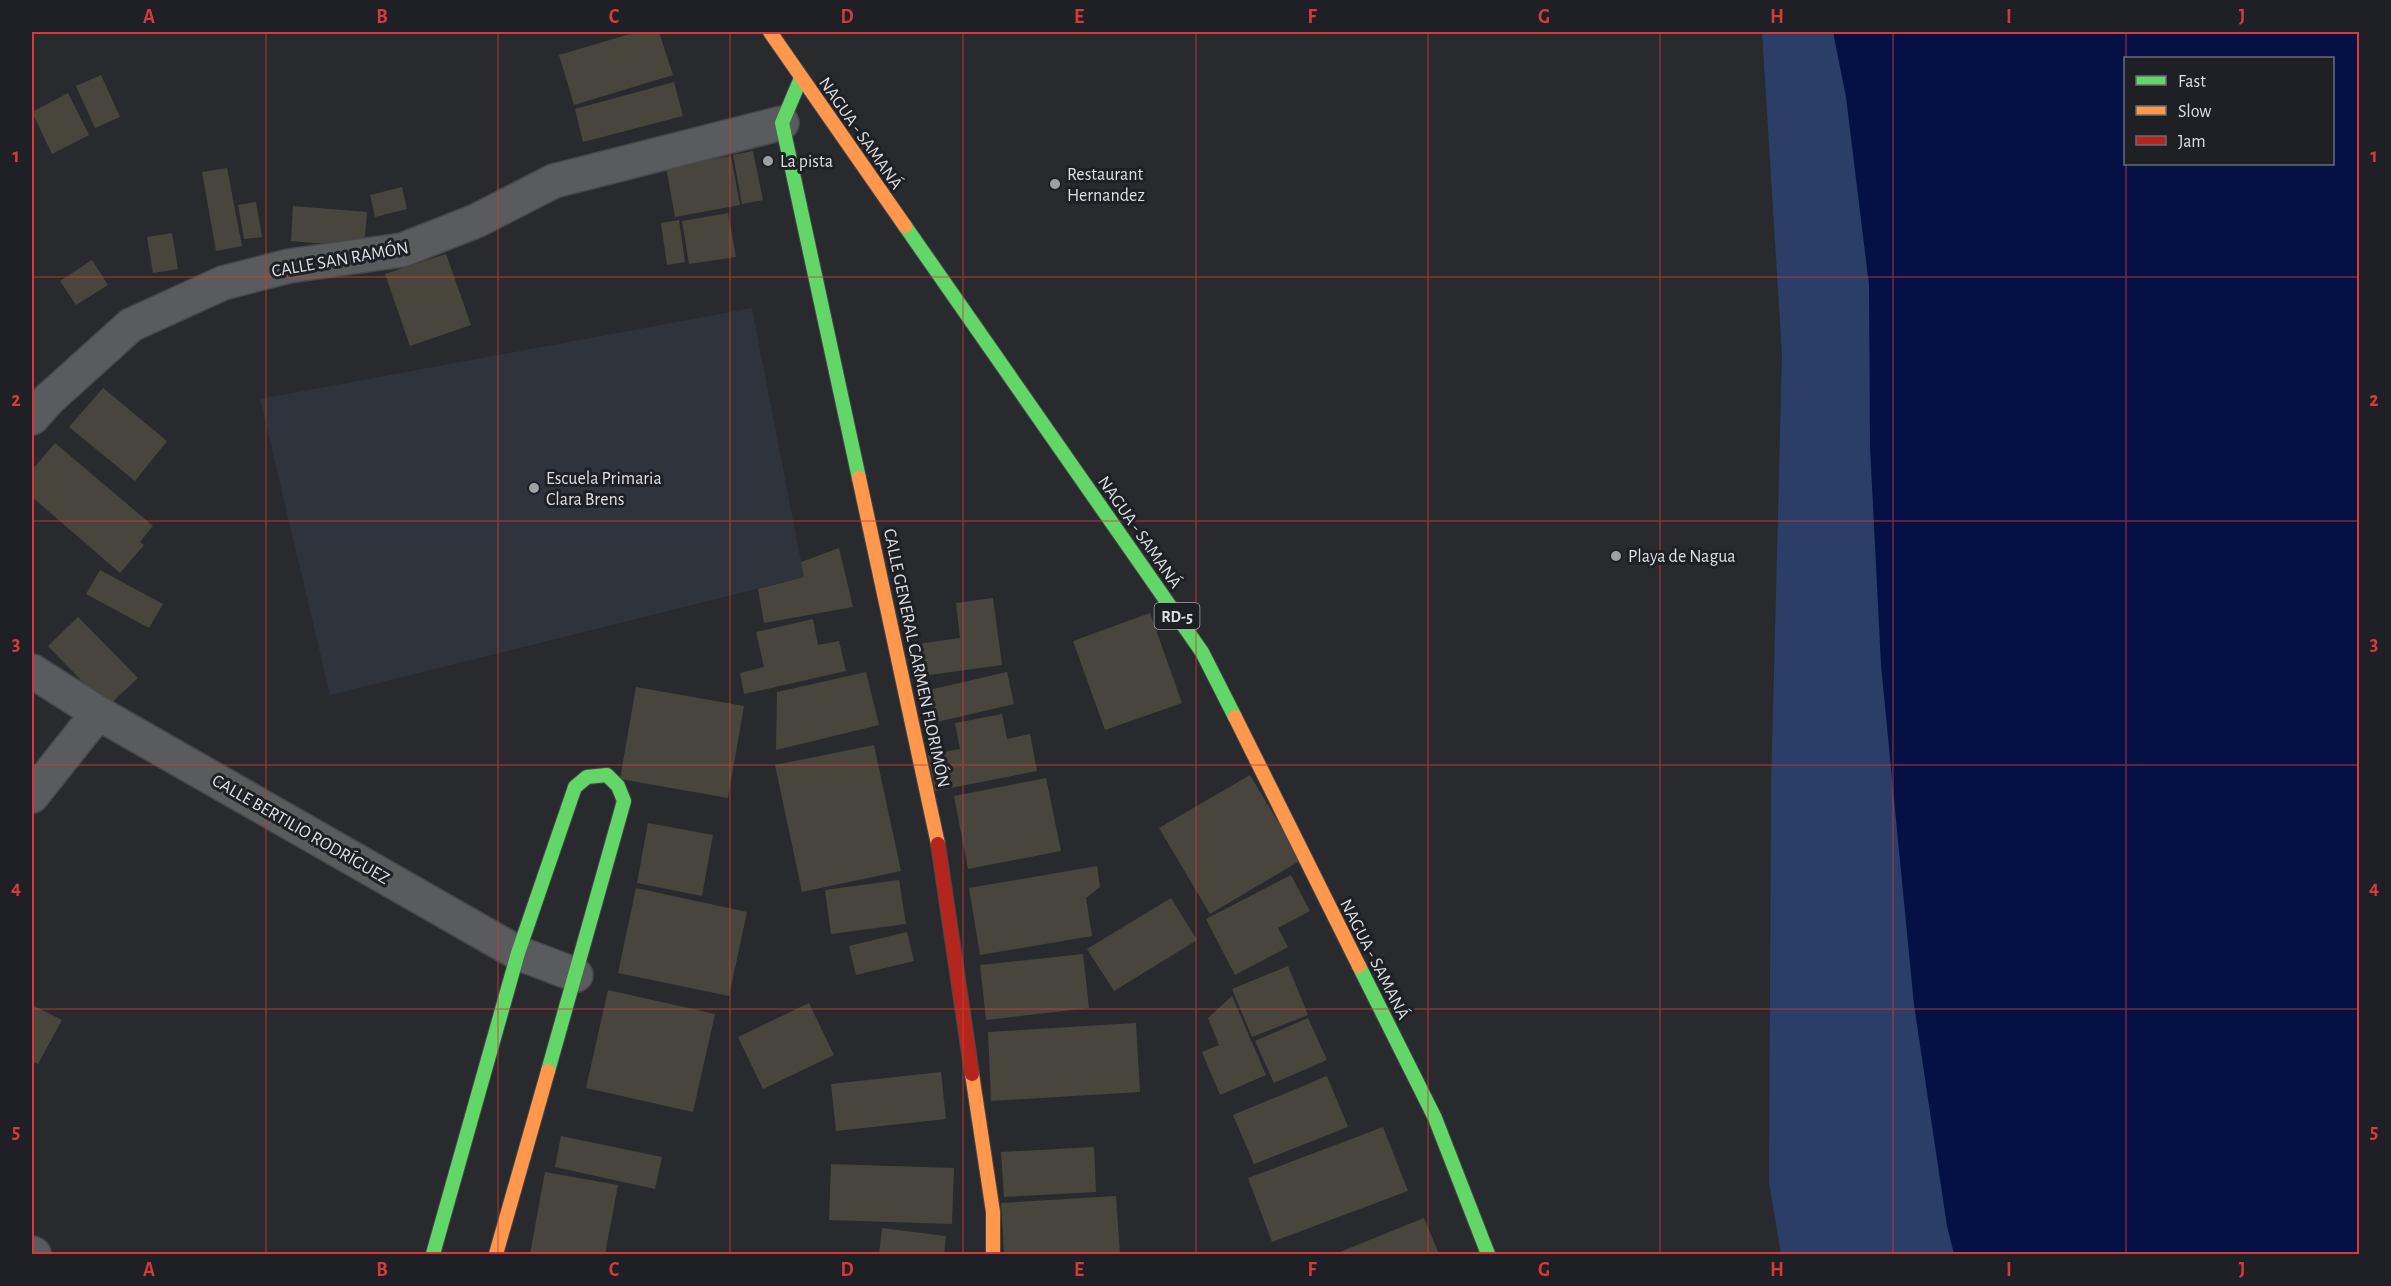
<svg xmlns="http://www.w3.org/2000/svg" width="2391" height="1286" font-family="'Alegreya Sans',sans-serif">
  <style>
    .built { fill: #2f333b }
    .green { fill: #2a3e68; fill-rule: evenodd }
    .water { fill: #051145; fill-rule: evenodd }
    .building { fill: #48463c }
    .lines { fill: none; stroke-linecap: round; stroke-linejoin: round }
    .street-casing { stroke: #46484b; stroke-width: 36 }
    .fast-casing { stroke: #46484b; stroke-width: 16 }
    .slow-casing { stroke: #46484b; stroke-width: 16 }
    .jam-casing { stroke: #46484b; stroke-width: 16 }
    .street { stroke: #5a5b5d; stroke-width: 33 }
    .fast { stroke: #63d668; stroke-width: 14 }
    .slow { stroke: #ff974d; stroke-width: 14 }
    .jam { stroke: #b3261e; stroke-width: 14 }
    .grid { fill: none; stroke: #d73a3b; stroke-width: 1.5; stroke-opacity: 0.55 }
    .poi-dot { fill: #9ea0a3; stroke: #1e2025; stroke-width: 2 }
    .labels { text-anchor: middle; stroke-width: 6; stroke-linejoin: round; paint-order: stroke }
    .shield { fill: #1e2025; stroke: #a4a6a9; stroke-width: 1.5 }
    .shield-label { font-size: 16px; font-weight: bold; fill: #dddfe2 }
    .street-label { font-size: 18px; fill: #dddfe2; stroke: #1e2025 }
    .poi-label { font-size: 18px; fill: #dddfe2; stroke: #1e2025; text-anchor: start }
    .neatline { fill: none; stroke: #d73a3b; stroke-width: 2 }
    .grid-label { font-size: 20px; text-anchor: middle; font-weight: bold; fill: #d73a3b }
  </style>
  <rect width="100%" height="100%" fill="#282a2d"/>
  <!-- built -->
  <path class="built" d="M752 308 804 577 330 695 260 399Z"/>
  <!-- green -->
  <path class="green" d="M1762 32H2359V1254H1781L1769 1182 1771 789 1782 354ZM2126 58H2332V164H2126Z"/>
  <!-- water -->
  <path class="water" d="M1833 32H2359V1254H1954L1947 1226 1914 1005 1881 665 1870 446 1869 285 1846 97ZM2126 58H2332V164H2126Z"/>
  <!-- building -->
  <path class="building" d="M637 32H659L673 75 574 105 559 55Z
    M101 75 120 117 95 128 76 86Z
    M674 82 683 116 583 142 575 109Z
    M68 93 89 135 52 154 32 112Z
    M753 151 763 200 742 204 733 155Z
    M731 156 740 205 675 217 666 167Z
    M227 168 242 246 216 251 202 172Z
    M402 187 407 209 375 217 370 195Z
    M256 202 262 237 244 239 238 205Z
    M293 206 367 212 364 247 291 241Z
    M728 213 736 257 689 264 682 221Z
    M679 220 685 262 667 265 661 223Z
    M172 233 178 269 153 273 147 237Z
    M446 254 471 325 410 346 385 274Z
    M92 260 108 285 76 305 60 281Z
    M103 388 167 441 135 481 69 427Z
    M55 443 153 526 140 542 144 545 120 573 32 497V470Z
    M839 548 853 607 764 623 758 589 804 577 801 562Z
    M100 570 163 604 149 628 86 594Z
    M993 598 1002 665 922 676 918 644 960 638 956 603Z
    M1150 613 1182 703 1105 730 1073 641Z
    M78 617 138 678 107 707 48 646Z
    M813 619 818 645 839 641 846 671 744 694 740 673 764 667 756 632Z
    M866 672 879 725 776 750 777 692Z
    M1007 672 1014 704 933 723 925 691Z
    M636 687 744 706 728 798 620 779Z
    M1002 714 1007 739 1030 734 1037 771 935 791 928 755 960 749 955 723Z
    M874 745 901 871 802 892 775 765Z
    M1250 775 1301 860 1210 914 1159 828Z
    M1046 778 1061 851 968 869 954 796Z
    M648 823 713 835 702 896 637 883Z
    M1097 866 1100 887 1086 898 1092 936 980 955 969 888Z
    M1291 875 1310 911 1278 928 1288 947 1235 975 1206 919Z
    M899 880 906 924 831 934 825 890Z
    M636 888 747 912 729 996 618 973Z
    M1171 898 1197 940 1114 991 1087 949Z
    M907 932 914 961 856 975 849 946Z
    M1083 954 1089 1008 986 1020 980 965Z
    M1288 966 1308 1015 1252 1037 1232 989Z
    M608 990 715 1014 693 1112 586 1088Z
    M1232 996 1266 1075 1220 1095 1202 1052 1219 1045 1208 1018Z
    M809 1003 834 1055 763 1089 738 1037Z
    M32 1005 62 1020 38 1064 32 1061Z
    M1308 1018 1327 1060 1274 1083 1255 1041Z
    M1136 1023 1140 1092 991 1101 988 1032Z
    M941 1072 946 1119 836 1131 831 1084Z
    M1327 1076 1348 1127 1254 1164 1233 1115Z
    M1383 1127 1408 1191 1272 1242 1248 1178Z
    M561 1136 662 1157 655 1189 555 1167Z
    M1094 1147 1096 1192 1004 1197 1001 1152Z
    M831 1164 954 1168 952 1224 829 1220Z
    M545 1172 618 1185 605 1254H530Z
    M1116 1196 1120 1254H1004L1001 1203Z
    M1424 1218 1439 1254H1335Z
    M882 1228 946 1236 944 1254H879Z"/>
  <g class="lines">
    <defs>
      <path id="street" d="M32 418 49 399 131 325 223 283 289 266 402 250 476 221 554 181 782 123
        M32 671 98 713 518 953 576 975
        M32 796 98 713
        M32 1253 34 1254"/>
      <path id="fast" d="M801 78 782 123 859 478
        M905 226 1202 652 1235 717
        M1359 966 1435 1118 1488 1254
        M433 1254 518 953 575 787 587 777 607 775 618 786 624 801 548 1071"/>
      <path id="slow" d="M770 32 905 226
        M859 478 938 844
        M1235 717 1359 966
        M972 1074 993 1212V1254
        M496 1254 548 1071"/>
      <path id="jam" d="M938 844 972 1074"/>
    </defs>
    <!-- street casing -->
    <use href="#street" class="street-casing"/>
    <!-- fast casing -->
    <use href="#fast" class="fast-casing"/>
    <!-- slow casing -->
    <use href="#slow" class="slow-casing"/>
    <!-- jam casing -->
    <use href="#jam" class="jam-casing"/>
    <!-- street -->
    <use href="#street" class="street"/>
    <!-- fast -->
    <use href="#fast" class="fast"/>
    <!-- slow -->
    <use href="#slow" class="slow"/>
    <!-- jam -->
    <use href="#jam" class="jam"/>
  </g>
  <!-- grid -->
  <path class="grid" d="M266 32V1254M498 32V1254M730 32V1254M963 32V1254M1196 32V1254M1428 32V1254M1660 32V1254M1893 32V1254M2126 32V58M2126 58V164M2126 164V1254M32 277H2360M32 521H2360M32 765H2360M32 1009H2360"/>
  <!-- markers -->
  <g class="poi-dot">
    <circle cx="768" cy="161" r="6"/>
    <circle cx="1055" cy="184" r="6"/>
    <circle cx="534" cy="488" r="6"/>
    <circle cx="1616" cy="556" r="6"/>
  </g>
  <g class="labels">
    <!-- shield labels -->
    <rect class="shield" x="1154.5" y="603" width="45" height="26" rx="4.5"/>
    <g class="shield-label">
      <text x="1177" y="622">RD-5</text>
    </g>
    <!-- street labels -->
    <g class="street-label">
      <text transform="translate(861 133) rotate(55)" y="6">NAGUA - SAMANÁ</text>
      <text transform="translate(340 259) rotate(-10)" y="6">CALLE SAN RAMÓN</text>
      <text transform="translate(1140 532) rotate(55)" y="6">NAGUA - SAMANÁ</text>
      <text transform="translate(917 658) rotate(78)" y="6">CALLE GENERAL CARMEN FLORIMÓN</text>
      <text transform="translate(301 829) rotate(30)" y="6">CALLE BERTILIO RODRÍGUEZ</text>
      <text transform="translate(1375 959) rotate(63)" y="6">NAGUA - SAMANÁ</text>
    </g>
    <!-- poi labels -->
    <g class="poi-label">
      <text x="780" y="167">La pista</text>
      <text x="1067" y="180">Restaurant<tspan x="1067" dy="21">Hernandez</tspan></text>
      <text x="546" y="484">Escuela Primaria<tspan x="546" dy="21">Clara Brens</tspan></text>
      <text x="1628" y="562">Playa de Nagua</text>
    </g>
  </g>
  <!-- border -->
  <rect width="2391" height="1286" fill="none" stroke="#1e2025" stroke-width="66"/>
  <!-- legend -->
  <rect x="2124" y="57" width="210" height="108" fill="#1e2025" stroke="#6a6c71" stroke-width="1.5"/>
  <rect x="2136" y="76" width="30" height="9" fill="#63d668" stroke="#6a6c71" stroke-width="1.5"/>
  <text x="2178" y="87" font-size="18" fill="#dddfe2">Fast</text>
  <rect x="2136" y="106" width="30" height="9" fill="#ff974d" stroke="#6a6c71" stroke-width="1.5"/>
  <text x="2178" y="117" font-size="18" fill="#dddfe2">Slow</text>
  <rect x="2136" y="136" width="30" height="9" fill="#b3261e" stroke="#6a6c71" stroke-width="1.5"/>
  <text x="2178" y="147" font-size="18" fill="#dddfe2">Jam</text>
  <rect x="33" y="33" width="2325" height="1220" class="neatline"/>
  <g class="grid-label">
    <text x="149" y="23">A</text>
    <text x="382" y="23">B</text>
    <text x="614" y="23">C</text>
    <text x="847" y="23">D</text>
    <text x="1079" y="23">E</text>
    <text x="1312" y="23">F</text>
    <text x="1544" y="23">G</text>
    <text x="1777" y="23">H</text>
    <text x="2009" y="23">I</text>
    <text x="2242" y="23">J</text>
    <text x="16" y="162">1</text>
    <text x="2374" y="162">1</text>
    <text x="16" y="406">2</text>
    <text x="2374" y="406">2</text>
    <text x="16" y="650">3</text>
    <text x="2374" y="650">3</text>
    <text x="16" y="894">4</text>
    <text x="2374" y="894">4</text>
    <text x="16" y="1138">5</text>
    <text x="2374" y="1138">5</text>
    <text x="149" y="1276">A</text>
    <text x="382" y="1276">B</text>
    <text x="614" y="1276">C</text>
    <text x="847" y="1276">D</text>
    <text x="1079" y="1276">E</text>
    <text x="1312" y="1276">F</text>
    <text x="1544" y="1276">G</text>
    <text x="1777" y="1276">H</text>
    <text x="2009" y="1276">I</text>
    <text x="2242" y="1276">J</text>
  </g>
</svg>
